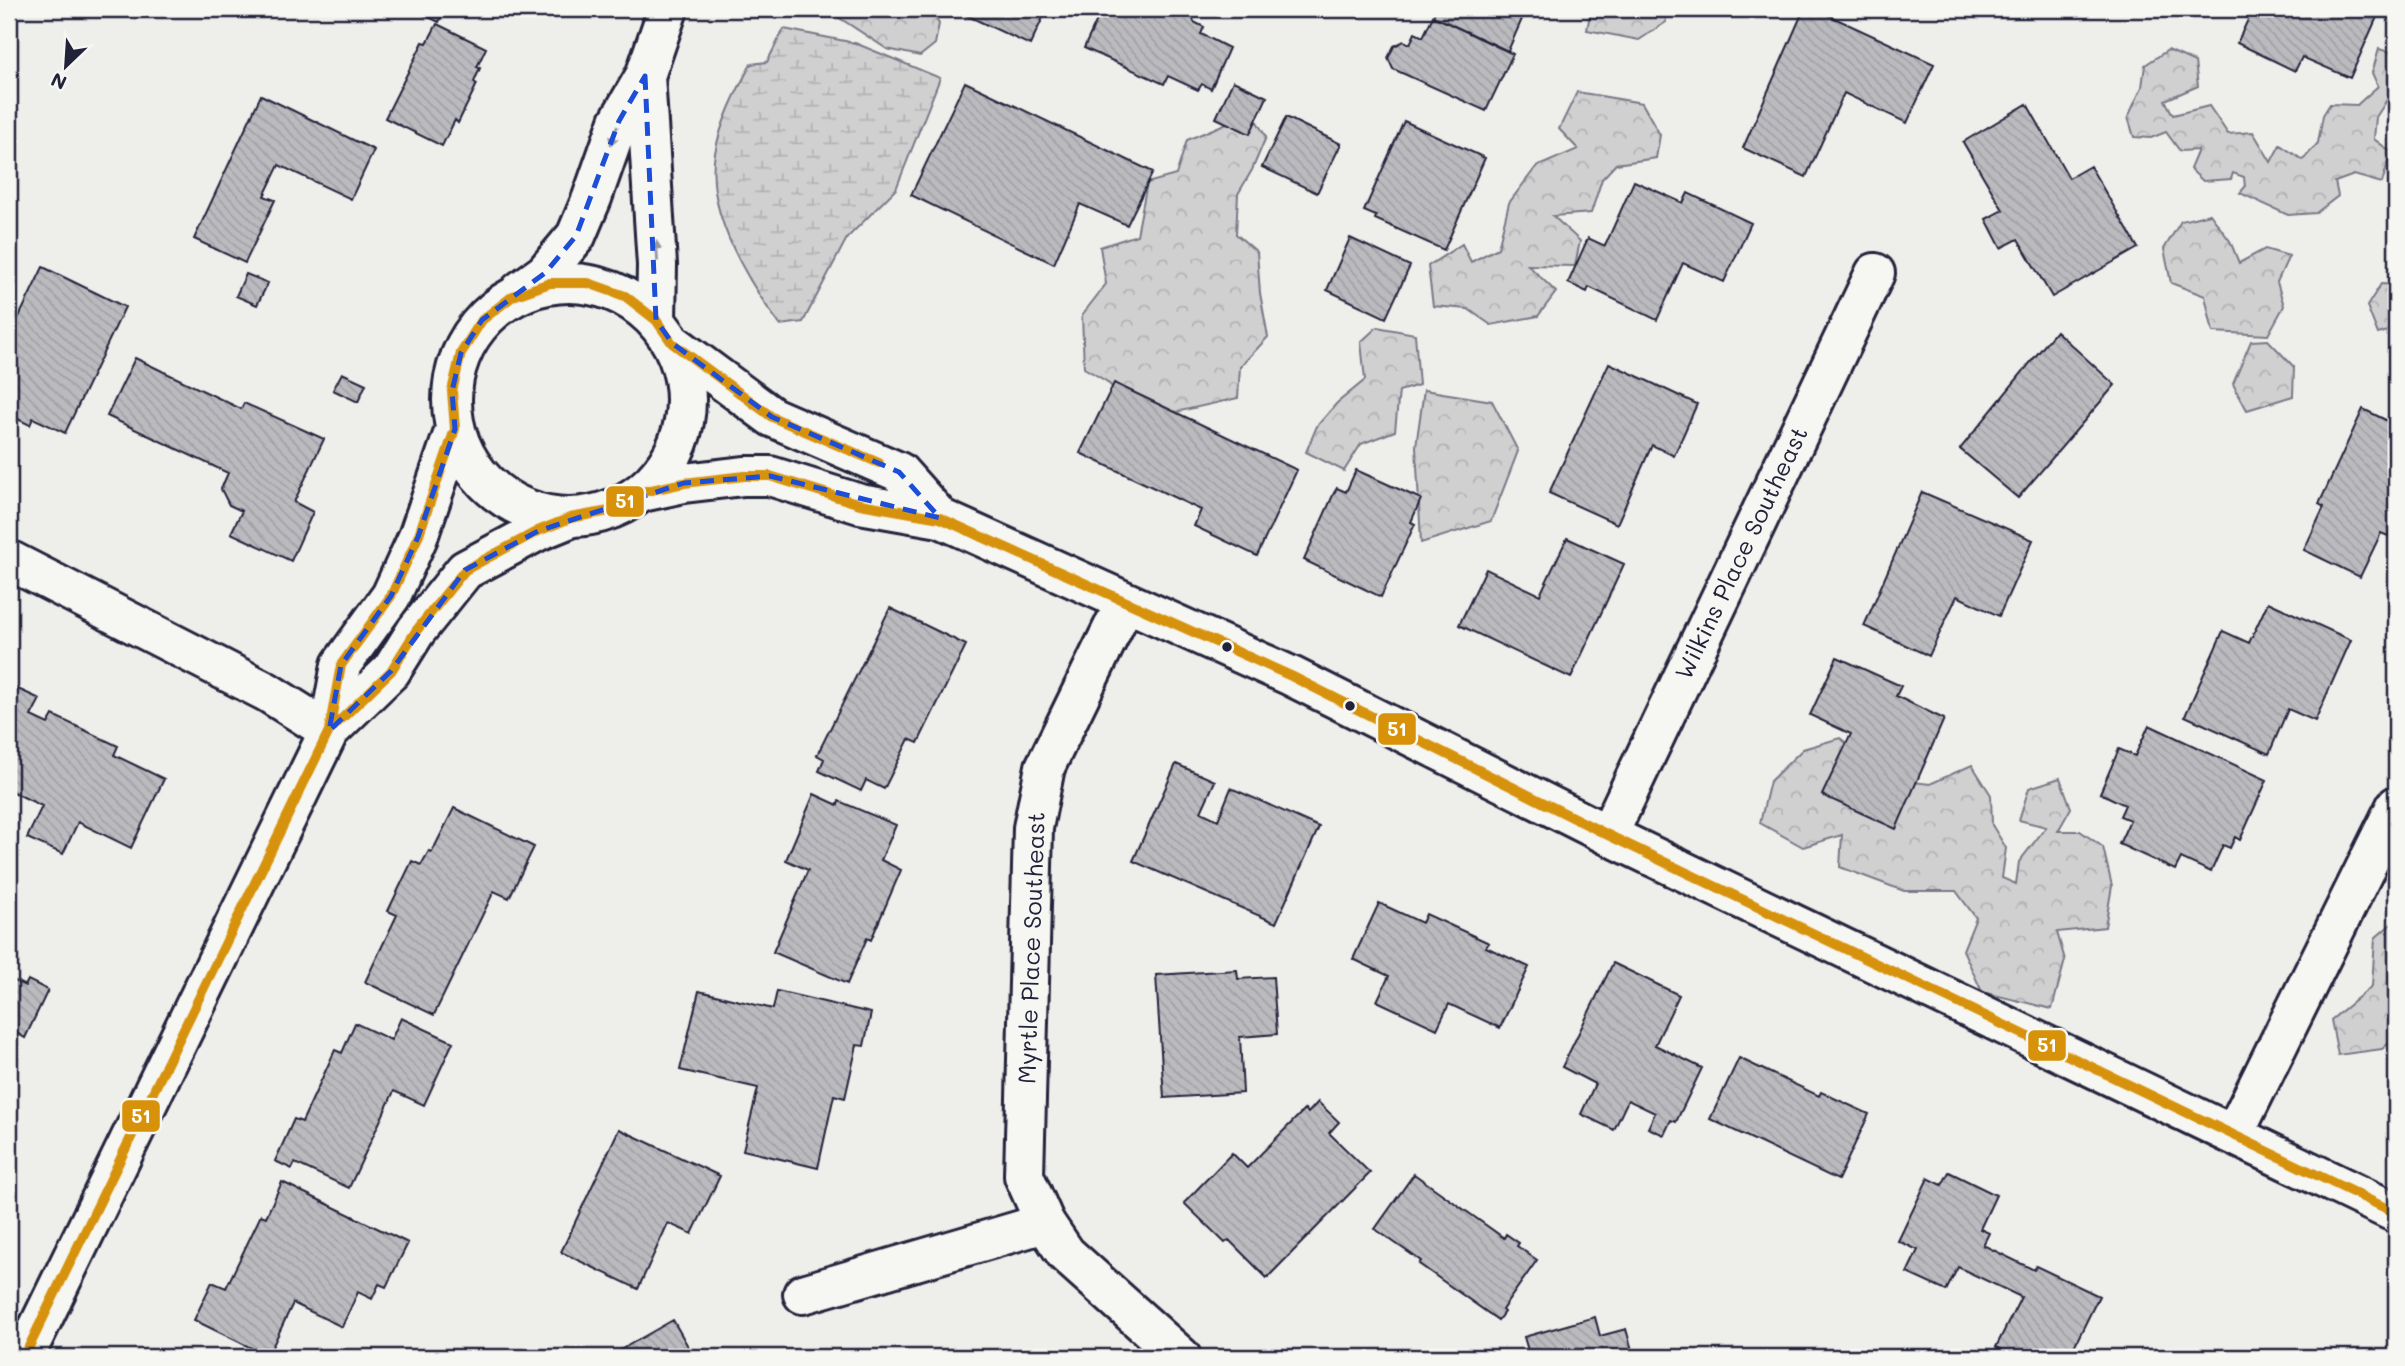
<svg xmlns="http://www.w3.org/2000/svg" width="2405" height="1366" font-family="Mali,sans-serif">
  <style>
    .forest { fill: url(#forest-crowns); stroke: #797986; stroke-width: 2 }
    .wetland { fill: url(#wetland-marsh); stroke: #797986; stroke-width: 2 }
    .building { fill: url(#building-back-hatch); stroke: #22223b; stroke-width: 2 }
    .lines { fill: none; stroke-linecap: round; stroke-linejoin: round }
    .minor-casing { stroke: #22223b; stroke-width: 44 }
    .tertiary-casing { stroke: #22223b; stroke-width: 44 }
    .minor { stroke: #f6f6f2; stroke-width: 38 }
    .tertiary { stroke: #f6f6f2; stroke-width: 38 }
    .bus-1-casing { stroke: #f6f6f2; stroke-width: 16 }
    .bus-1 { stroke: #d79209; stroke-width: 10 }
    .oneway { fill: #9797a0 }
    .marked { fill: none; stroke: #1d4ed8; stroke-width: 5; stroke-dasharray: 14 9; stroke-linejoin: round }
    .bus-dot { fill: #22223b; stroke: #f6f6f2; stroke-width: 2.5 }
    .labels { text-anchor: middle; stroke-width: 6; stroke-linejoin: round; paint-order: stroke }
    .street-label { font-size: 24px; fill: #22223b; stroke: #f6f6f2 }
    .line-badge { stroke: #f6f6f2; stroke-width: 2.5 }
    .badge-label { font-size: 19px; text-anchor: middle; font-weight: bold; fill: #fff }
  </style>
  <defs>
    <pattern id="forest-crowns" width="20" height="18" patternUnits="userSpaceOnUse" patternTransform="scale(1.75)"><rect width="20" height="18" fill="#d0d0d1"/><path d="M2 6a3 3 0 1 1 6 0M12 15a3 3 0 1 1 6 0" fill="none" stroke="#b2b2b4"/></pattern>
    <pattern id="wetland-marsh" width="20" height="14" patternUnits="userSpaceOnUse" patternTransform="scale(1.75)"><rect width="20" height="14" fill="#d0d0d1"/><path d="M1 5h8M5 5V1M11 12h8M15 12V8" fill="none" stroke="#b2b2b4"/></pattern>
    <pattern id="building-back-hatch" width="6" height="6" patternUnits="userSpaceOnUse" patternTransform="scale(1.75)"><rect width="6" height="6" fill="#bbbbbf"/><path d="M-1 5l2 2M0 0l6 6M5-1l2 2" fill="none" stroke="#a0a0a5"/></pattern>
  </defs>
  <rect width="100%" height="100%" fill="#eeeeeb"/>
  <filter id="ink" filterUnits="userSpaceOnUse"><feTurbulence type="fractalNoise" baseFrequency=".0143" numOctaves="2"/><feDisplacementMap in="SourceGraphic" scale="14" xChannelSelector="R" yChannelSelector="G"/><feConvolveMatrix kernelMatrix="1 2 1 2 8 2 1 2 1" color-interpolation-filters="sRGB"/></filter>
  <g filter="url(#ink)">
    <!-- forest -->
    <path class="forest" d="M826 9H930L939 24 935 44 920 56 887 49Z
      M1591 9H1664L1666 22 1639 40 1587 30Z
      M2379 49 2396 54V98L2389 97 2376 117 2374 139 2391 152 2382 183 2354 175 2335 182 2338 196 2316 213 2288 215 2240 193 2245 187 2244 177 2233 173 2231 179 2203 181 2190 169 2198 150 2180 151 2166 132 2151 138 2134 137 2128 117 2142 87 2145 65 2168 50 2195 62 2198 86 2165 100 2173 115 2209 106 2228 134 2253 132 2271 162 2280 145 2303 160 2318 143 2323 115 2330 104 2357 105 2378 86 2372 73Z
      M1577 92 1642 103 1660 135 1656 158 1616 164 1602 179 1591 213 1553 216 1580 241 1575 266 1528 265 1556 292 1538 316 1491 325 1468 309 1433 306 1428 266 1462 244 1471 262 1498 248 1509 203 1536 167 1578 149 1559 129Z
      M1256 120 1266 137 1252 170 1238 194 1236 234 1257 252 1260 293 1268 337 1240 367 1238 398 1145 419 1106 381 1084 368 1082 315 1106 284 1100 247 1137 235 1147 183 1176 175 1187 140 1227 123Z
      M2210 214 2230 241 2239 263 2265 249 2289 256 2277 282 2284 306 2268 335 2213 332 2205 296 2171 283 2164 249 2181 221Z
      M2381 284 2396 285V332L2391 330 2378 334 2367 306Z
      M1377 327 1415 334 1419 385 1399 391 1395 431 1361 444 1344 471 1306 452 1317 426 1337 403 1365 380 1361 342Z
      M2268 340 2294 367 2293 396 2247 410 2233 384 2251 341Z
      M1424 390 1492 401 1518 451 1491 521 1421 543 1416 446Z
      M1840 738 1860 754 1861 813 1891 817 1905 781 1930 784 1972 765 1991 795 1992 825 2006 848 2002 878 2016 884 2019 862 2046 827 2019 820 2029 788 2060 778 2071 808 2058 831H2080L2103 847 2112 886 2105 927 2057 932 2065 960 2052 1009 1982 992 1963 950 1976 918 1956 891H1904L1840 867 1842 835 1803 847 1760 823 1770 781 1803 749Z
      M2396 920V1037L2382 1049 2338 1055 2331 1020 2372 986 2375 938Z"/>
    <!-- wetland -->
    <path class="wetland" d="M784 29 855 43 940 78 896 189 847 238 803 322 780 325C747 280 705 211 715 153 721 121 736 92 751 64L767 62Z"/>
    <!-- building -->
    <path class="building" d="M9 9H18L9 27Z
      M411 9H446L439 22Z
      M953 9H1047L1030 45Z
      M1102 9H1186L1191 11 1194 22 1204 27 1201 34 1229 48 1211 89 1202 84 1198 90 1168 76 1164 84 1084 48Z
      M1436 9H1500L1522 19 1508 51 1433 16Z
      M1804 9H1815L1934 64 1907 123 1844 93 1806 177 1743 148Z
      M2253 9H2360L2377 17 2350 78 2302 57 2295 71 2237 43Z
      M1433 16 1513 54 1486 111 1393 69 1388 58 1394 46 1404 41 1410 44 1415 33 1423 37Z
      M437 24 486 48 477 67 480 68 474 82 477 84 458 123 455 120 442 146 385 118 423 42 427 43Z
      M1233 81 1267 97 1250 134 1216 118Z
      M965 82 1153 172 1127 225 1080 204 1054 264 911 195Z
      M261 95 374 150 351 199 279 165 264 196 275 200 245 263 194 239Z
      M2027 104 2069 178 2090 166 2138 248 2052 297 2018 239 2001 248 1986 219 2003 210 1963 142Z
      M1286 117 1341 144 1317 193 1262 167Z
      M1404 121 1485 158 1444 250 1375 219 1376 216 1364 211Z
      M1634 181 1683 203 1688 193 1751 223 1724 282 1683 263 1657 320 1589 287 1587 292 1568 283 1588 238 1605 246Z
      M1350 238 1410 266 1386 318 1327 290Z
      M43 267 125 307 65 433 33 418 30 425 9 415V322L15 325Z
      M246 274 268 283 257 305 236 296Z
      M2056 331 2115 385 2018 498 1960 449Z
      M135 358 241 409 244 403 324 439 294 502 313 512 291 561 231 533 242 511 229 505 221 489 228 473 107 416Z
      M1609 363 1697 404 1674 456 1652 445 1617 524 1549 493Z
      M342 373 366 384 358 402 333 390Z
      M1114 383 1297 470 1257 556 1194 526 1201 510 1080 453Z
      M2363 409 2396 425V518L2388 536 2381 533 2360 577 2304 550 2324 507 2319 504Z
      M1356 470 1421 499 1411 522 1415 524 1381 597 1304 560 1334 493 1337 488 1346 492Z
      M1922 492 2033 540 1999 616 1957 596 1929 656 1864 626Z
      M1567 538 1624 564 1571 678 1459 625 1486 569 1540 595Z
      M2268 602 2351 640 2315 721 2288 709 2269 754 2185 716 2223 631 2249 643Z
      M890 608 966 645 918 743 909 739 884 789 866 780 861 791 819 771 824 759 817 755Z
      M1837 657 1901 686 1896 696 1944 719 1896 829 1822 795 1851 734 1810 715Z
      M9 685 40 699 31 716 48 724 53 715 118 746 114 755 164 779 131 848 78 822 63 854 27 838 42 806 9 790Z
      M2149 725 2267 780 2240 840 2235 837 2230 848 2223 845 2211 872 2181 858 2175 870 2119 844 2130 820 2120 816 2125 805 2100 793 2119 749 2135 756Z
      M1176 764 1215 781 1201 812 1218 820 1231 788 1319 827 1276 923 1133 861Z
      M814 794 838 805 839 801 896 825 881 860 901 870 871 940 867 938 847 984 773 952 808 870 786 860Z
      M454 808 534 847 509 898 494 891 434 1015 365 982 397 915 388 911 412 861 421 865 429 851 432 852Z
      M1379 903 1422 923 1426 914 1489 943 1486 947 1529 967 1500 1028 1449 1004 1437 1029 1377 1001 1389 976 1353 959Z
      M1613 963 1679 995 1655 1045 1702 1068 1676 1122 1671 1120 1664 1135 1648 1128 1655 1113 1628 1100 1614 1130 1581 1114 1595 1084 1562 1067Z
      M1237 970 1238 979 1273 977 1277 1034 1240 1037 1243 1093 1164 1098 1156 975Z
      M9 978 25 986 28 980 48 990 25 1038 15 1032 9 1044Z
      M699 991 773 1009 777 991 871 1013 864 1046 857 1045 845 1098 834 1095 818 1168 743 1150 758 1088 680 1070Z
      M401 1018 453 1042 424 1105 394 1091 349 1188 295 1163 292 1169 275 1161 294 1119 302 1122 335 1050 342 1053 355 1023 391 1040Z
      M1739 1058 1819 1096 1821 1092 1869 1114 1838 1180 1710 1119Z
      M1318 1102 1339 1122 1329 1133 1370 1173 1267 1278 1229 1240 1225 1243 1184 1203 1232 1153 1247 1168 1305 1109 1308 1113Z
      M619 1129 720 1176 692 1234 668 1223 638 1289 561 1252Z
      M1949 1172 1996 1195 1980 1229 1989 1233 1983 1245 2034 1270 2036 1266 2099 1296 2069 1357H2018L1996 1347 2021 1297 1958 1267 1946 1291 1907 1273 1918 1250 1898 1241 1928 1178 1942 1185Z
      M1414 1174 1504 1238 1506 1234 1519 1243 1517 1246 1537 1260 1502 1310 1504 1312 1498 1320 1419 1264 1421 1261 1375 1229Z
      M282 1182 408 1243 386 1287 379 1284 372 1299 358 1292 342 1327 293 1303 268 1356 194 1320 212 1282 226 1288 261 1215 266 1217Z
      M1595 1317 1600 1336 1626 1329 1634 1357H1530L1524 1337Z
      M673 1320 694 1357H608Z"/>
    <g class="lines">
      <defs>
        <g id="minor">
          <path d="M9 560 267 692 329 731"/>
          <path d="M1125 603 1045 767 1033 828 1024 1176 1045 1223 1066 1254 1181 1357"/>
          <path id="s1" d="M1608 835 1875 273"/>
          <path d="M2234 1134 2396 806"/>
          <path d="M803 1294 1045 1223"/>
        </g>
        <path id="tertiary" d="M645 76 657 265 656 320
          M452 400a117 117 0 1 1 234 0a117 117 0 1 1-234 0Z
          M520 291 545 273 576 236 592 198 619 121 645 76 668 9
          M672 343 772 417 899 472 940 518
          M642 492 684 483 744 476H770L860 504 940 518 1291 676 1608 835 2396 1213
          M329 731 391 671 416 631 465 570 538 531 570 518
          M24 1357 329 731 341 665 391 596 418 537 455 429"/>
      </defs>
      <!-- minor casing -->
      <use href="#minor" class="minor-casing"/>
      <!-- tertiary casing -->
      <use href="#tertiary" class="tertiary-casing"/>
      <!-- minor -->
      <use href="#minor" class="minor"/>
      <!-- tertiary -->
      <use href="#tertiary" class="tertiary"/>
      <defs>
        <path id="bus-1" d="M329 731 391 671 416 631 465 570 538 531 570 518 609 511 642 492 684 483 744 476H770L860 504 940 518 1291 676 1608 835 2396 1213
          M24 1357 329 731 341 665 391 596 418 537 455 429 452 391 461 353 482 320 513 296 550 283H588L625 296 656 320 672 343 772 417 879 463"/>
      </defs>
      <!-- bus-1 casing -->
      <use href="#bus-1" class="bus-1-casing"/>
      <!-- bus-1 -->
      <use href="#bus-1" class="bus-1"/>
    </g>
    <!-- one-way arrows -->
    <defs><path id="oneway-solid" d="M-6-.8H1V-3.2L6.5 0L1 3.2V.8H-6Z" transform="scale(1.75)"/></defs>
    <g class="oneway">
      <use href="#oneway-solid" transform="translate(614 136) rotate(109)"/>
      <use href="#oneway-solid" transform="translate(657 251) rotate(-93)"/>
    </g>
  </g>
  <!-- marked area -->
  <path class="marked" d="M645 76 656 320 672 343 772 417 899 472 940 518 770 476 684 483 538 531 465 570 391 671 329 731 341 665 391 596 418 537 455 429 452 391 461 353 482 320 545 273 576 236 619 121Z"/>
  <!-- markers -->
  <g class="bus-dot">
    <circle cx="1227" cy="647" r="6"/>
    <circle cx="1350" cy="706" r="6"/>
  </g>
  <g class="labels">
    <!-- street labels -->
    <g class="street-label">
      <text dy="8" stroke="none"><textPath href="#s1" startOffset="312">Wilkins Place Southeast</textPath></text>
      <text transform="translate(1032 948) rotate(-88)" y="8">Myrtle Place Southeast</text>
    </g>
  </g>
  <g class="line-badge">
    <rect x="605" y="485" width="40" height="33" rx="7" fill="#d79209"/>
    <rect x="1377" y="712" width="40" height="34" rx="7" fill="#d79209"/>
    <rect x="2027" y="1029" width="40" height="33" rx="7" fill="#d79209"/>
    <rect x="121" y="1099" width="40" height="34" rx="7" fill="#d79209"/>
  </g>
  <g class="badge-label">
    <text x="625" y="508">51</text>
    <text x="1397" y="736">51</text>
    <text x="2047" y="1052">51</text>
    <text x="141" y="1123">51</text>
  </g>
  <!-- margin -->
  <rect width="2405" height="1366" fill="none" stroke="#f6f6f2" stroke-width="35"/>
  <rect x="18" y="18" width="2370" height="1331" fill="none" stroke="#22223b" stroke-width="2.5" filter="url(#ink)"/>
  <!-- north arrow -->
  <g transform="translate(66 66) rotate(205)" stroke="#f6f6f2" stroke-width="5" paint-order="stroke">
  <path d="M0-5L12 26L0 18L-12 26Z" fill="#22223b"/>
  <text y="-10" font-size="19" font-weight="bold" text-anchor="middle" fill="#22223b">N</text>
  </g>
</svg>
